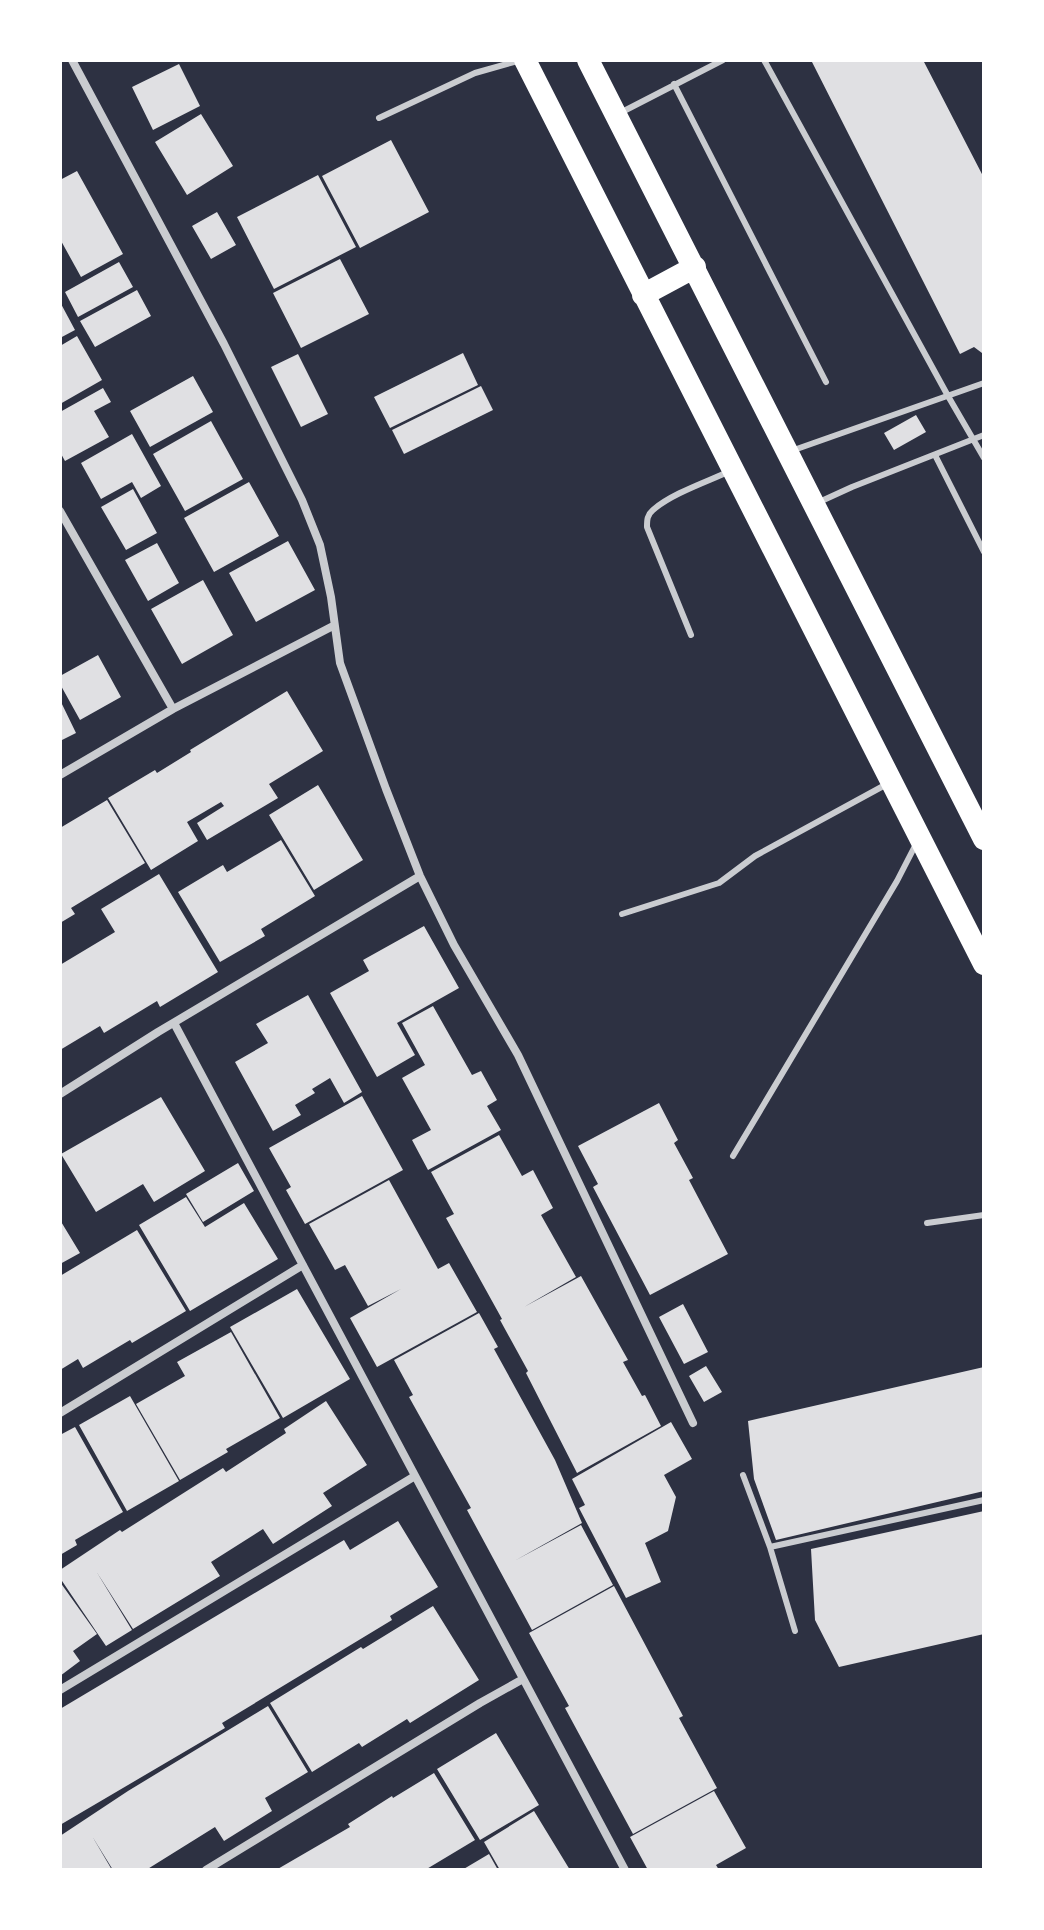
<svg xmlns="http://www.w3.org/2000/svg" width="1044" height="1930" font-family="Raleway,sans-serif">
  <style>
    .building { fill: #e0e0e3 }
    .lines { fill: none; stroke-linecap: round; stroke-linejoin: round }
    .service { stroke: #caccd0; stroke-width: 6 }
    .minor { stroke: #caccd0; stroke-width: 8 }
    .trunk { stroke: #fff; stroke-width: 22 }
  </style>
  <rect width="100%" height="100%" fill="#2d3142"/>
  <!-- building -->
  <path class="building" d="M817 60H923L984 178V352L982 353 974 347 960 354 812 62Z
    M179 64 200 106 153 130 132 87Z
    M201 114 233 166 187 195 155 142Z
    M391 140 429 212 360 248 322 176Z
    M77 171 123 254 81 277 60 239V180Z
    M318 175 356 247 274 289 237 217Z
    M217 212 236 245 211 259 192 226Z
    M340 259 369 314 301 348 273 293Z
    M119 262 133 287 78 317 65 292Z
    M137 290 151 316 95 347 80 321Z
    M60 302 75 330 60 338Z
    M77 336 102 380 60 404V346Z
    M463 353 478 385 390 428 374 397Z
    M298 354 328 414 301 427 271 367Z
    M193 376 213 412 150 447 130 411Z
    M481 386 493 410 404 454 392 430Z
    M103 388 111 402 94 411 109 437 65 461 60 452V412Z
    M916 415 926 432 894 450 884 433Z
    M211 421 243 479 185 511 153 454Z
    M132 434 161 486 141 498 132 482 101 499 81 463Z
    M249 482 279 536 214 572 184 518Z
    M133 489 157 533 126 550 101 507Z
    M288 541 315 590 256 622 229 573Z
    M157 543 179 583 148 601 125 560Z
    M203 580 233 635 182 664 151 609Z
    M98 655 121 697 80 720 60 684V676Z
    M287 691 323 751 269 784 278 798 207 840 197 823 224 806 221 802 187 822 198 841 151 870 108 798 155 770 157 773 191 752 190 750Z
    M60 700 76 733 60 741Z
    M318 785 363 860 314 890 269 815Z
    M107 800 145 863 71 908 75 914 60 923V828Z
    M281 840 315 896 261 929 265 936 220 962 178 892 223 865 227 872Z
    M159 874 218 972 160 1007 157 1001 104 1033 100 1026 60 1050V965L115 932 101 909Z
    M424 926 459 988 397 1023 415 1055 377 1077 330 993 369 971 363 960Z
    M308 995 362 1092 344 1103 330 1078 312 1089 315 1093 295 1105 301 1115 273 1131 235 1062 268 1043 256 1024Z
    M433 1006 472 1075 481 1071 497 1100 487 1106 501 1130 428 1170 412 1140 431 1130 402 1078 425 1065 402 1023Z
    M362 1096 403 1170 305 1224 286 1190 291 1187 269 1148Z
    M161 1097 205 1171 154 1202 143 1184 96 1212 61 1154Z
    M659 1103 678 1140 674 1143 693 1178 689 1180 728 1254 650 1295 593 1187 598 1184 578 1146Z
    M499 1135 522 1176 533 1170 553 1208 541 1215 576 1277 524 1307 581 1276 628 1360 623 1362 642 1396 645 1395 661 1426 577 1473 526 1373 528 1371 500 1320 502 1319 446 1218 454 1214 431 1172Z
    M238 1163 254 1191 203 1222 186 1194Z
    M389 1180 438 1269 449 1263 477 1312 377 1367 350 1318 401 1289 368 1306 345 1265 335 1270 309 1224Z
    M186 1197 205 1227 244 1203 278 1259 190 1311 139 1225Z
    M60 1220 80 1253 60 1264Z
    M137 1230 186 1311 132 1343 130 1340 83 1368 78 1359 60 1370V1276Z
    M297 1289 350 1379 283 1418 230 1327Z
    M683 1304 708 1352 684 1364 659 1317Z
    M479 1313 498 1347 494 1349 555 1460 582 1523 516 1560 581 1525 613 1585 532 1630 467 1510 471 1508 409 1397 413 1395 394 1360Z
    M231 1332 280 1418 226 1449 228 1452 180 1480 136 1404 185 1376 177 1362Z
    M706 1366 722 1392 704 1402 689 1376Z
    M984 1367V1491L776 1540 754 1479 748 1421Z
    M130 1396 179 1481 127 1511 79 1425Z
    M326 1401 367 1465 323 1493 332 1506 273 1544 263 1529 211 1562 220 1576 133 1629 96 1571 132 1630 106 1646 60 1578V1570L120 1530 122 1532 223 1468 226 1472 286 1433 284 1429Z
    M671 1422 692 1459 664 1475 676 1497 668 1531 645 1543 661 1582 626 1598 579 1508 585 1505 572 1479Z
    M75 1427 123 1512 75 1540 77 1545 60 1555V1435Z
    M984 1511V1634L839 1667 815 1620 811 1549Z
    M398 1521 438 1587 390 1616 392 1620 222 1723 225 1728 60 1825V1709L344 1540 350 1550Z
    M60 1582 97 1634 73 1651 80 1661 60 1676Z
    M614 1586 683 1716 679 1718 717 1788 633 1834 565 1708 569 1706 529 1633Z
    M433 1606 479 1680 410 1723 407 1719 362 1747 359 1743 312 1772 270 1703 361 1647 363 1649Z
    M268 1706 308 1772 265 1798 272 1811 224 1841 215 1827 146 1870H113L92 1836 112 1870H60V1836L128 1791Z
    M496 1733 539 1805 480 1840 437 1769Z
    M434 1773 475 1840 425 1870H276L350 1827 348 1824 392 1796 393 1798Z
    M714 1791 746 1848 716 1865 719 1870H648L630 1837Z
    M534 1811 570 1870H500L484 1842Z
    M489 1854 498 1870H462Z"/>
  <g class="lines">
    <!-- service -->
    <path class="service" d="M764 60 948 396 984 458
      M674 84 826 382
      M620 113 723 60
      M379 118 475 73 521 60
      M791 451 984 383
      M935 455 984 552
      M817 503 852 487 984 435
      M691 635 647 527C647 520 647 515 653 510 671 494 706 482 728 472
      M622 914 719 883 755 856 887 784
      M733 1156 897 881 916 844
      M927 1223 984 1215
      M743 1475 770 1547
      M795 1631 770 1547 984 1500"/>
    <!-- minor -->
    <path class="minor" d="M72 60 224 344 302 500 320 545 331 597 340 663 386 789 420 876 454 945 518 1055 693 1423
      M60 511 173 709
      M60 775 173 709 333 626
      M174 1023 625 1870
      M60 1094 158 1032 420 876
      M60 1413 303 1265
      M60 1690 415 1476
      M206 1870 480 1703 523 1679"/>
    <!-- trunk -->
    <path class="trunk" d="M525 60 984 964
      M588 60 984 839
      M643 295 695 267"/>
  </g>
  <!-- border -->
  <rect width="1044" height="1930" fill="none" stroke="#ffffff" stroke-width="124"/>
</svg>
